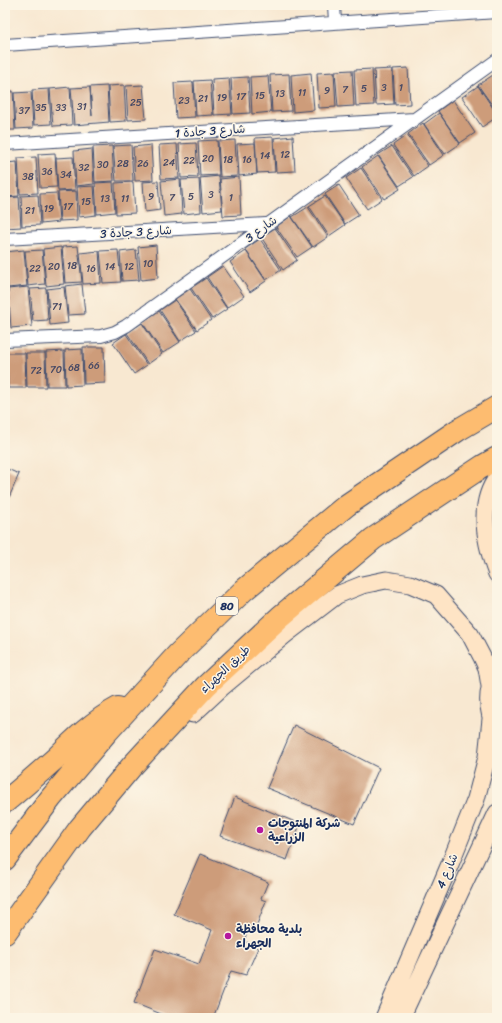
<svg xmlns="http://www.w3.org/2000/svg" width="502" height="1023" font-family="Sriracha,'Playpen Sans Arabic',sans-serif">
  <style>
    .building { fill: #cd9c7a }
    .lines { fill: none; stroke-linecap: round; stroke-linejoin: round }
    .street-casing { stroke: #3c4b6f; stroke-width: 14 }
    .secondary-casing { stroke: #3c4b6f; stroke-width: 19 }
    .highway-casing { stroke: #3c4b6f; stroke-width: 24 }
    .street { stroke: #fff; stroke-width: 12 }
    .secondary { stroke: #fee4c5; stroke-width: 17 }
    .highway { stroke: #fdbc6f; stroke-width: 22 }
    .poi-dot { fill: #b5179e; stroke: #fcf5e5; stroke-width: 1.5 }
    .labels { text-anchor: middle; stroke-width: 3; stroke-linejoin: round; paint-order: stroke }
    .number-label { font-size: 10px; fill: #484a65 }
    .shield { fill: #fcf5e5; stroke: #5e6a86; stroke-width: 1 }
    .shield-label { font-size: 11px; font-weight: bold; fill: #1b2f5e }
    .street-label { font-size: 12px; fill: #1b2f5e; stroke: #fcf5e5 }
    .poi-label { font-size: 12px; font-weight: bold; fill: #1b2f5e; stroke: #fcf5e5; text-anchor: start }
  </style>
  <rect width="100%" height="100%" fill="#fcf5e5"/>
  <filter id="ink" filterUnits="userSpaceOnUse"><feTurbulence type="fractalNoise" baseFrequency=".025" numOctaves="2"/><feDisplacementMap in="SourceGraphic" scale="8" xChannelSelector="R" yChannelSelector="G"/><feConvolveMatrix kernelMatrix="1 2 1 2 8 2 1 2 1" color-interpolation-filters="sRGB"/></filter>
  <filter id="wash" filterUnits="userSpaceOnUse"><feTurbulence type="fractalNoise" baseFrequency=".012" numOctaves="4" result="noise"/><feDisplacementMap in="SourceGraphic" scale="16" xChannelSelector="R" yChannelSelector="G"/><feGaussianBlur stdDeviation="0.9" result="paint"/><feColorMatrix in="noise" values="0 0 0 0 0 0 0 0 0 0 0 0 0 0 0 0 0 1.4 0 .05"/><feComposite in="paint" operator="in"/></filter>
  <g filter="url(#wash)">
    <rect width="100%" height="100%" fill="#f8e8d1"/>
    <g id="blocks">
      <!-- building -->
      <path class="building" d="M408 68 410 104 395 105 393 69Z
        M372 69 374 105 356 106 354 70Z
        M392 69 394 104 376 105 374 70Z
        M352 70 354 106 338 107 335 71Z
        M334 72 336 107 319 108 317 73Z
        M311 73 314 110 293 112 291 75Z
        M289 74 291 111 272 112 270 75Z
        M493 75 497 80V112L478 85Z
        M268 76 271 112 252 114 250 77Z
        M248 77 250 113 233 114 231 78Z
        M229 78 232 114 214 115 212 79Z
        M210 80 213 115 196 116 194 81Z
        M193 82 195 117 176 118 174 83Z
        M124 85 126 121 110 122 108 86Z
        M143 85 146 119 128 120 126 86Z
        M107 86 109 122 74 125 71 88 90 87 92 116 90 87Z
        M478 86 497 114V117L482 127 462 97Z
        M70 87 72 125 53 126 50 89Z
        M49 89 51 124 34 125 32 90Z
        M5 91H13L15 130H5Z
        M31 92 33 128 16 129 14 93Z
        M453 100 475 133 460 143 438 111Z
        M439 113 460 144 445 154 424 124Z
        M423 123 444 155 429 165 408 134Z
        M407 135 428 166 414 176 393 145Z
        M293 136 295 171 276 172 274 138Z
        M273 137 275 172 257 173 255 138Z
        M217 140 219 175 200 176 198 141Z
        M235 140 237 176 220 177 218 141Z
        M196 143 198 177 181 178 179 144Z
        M255 143 257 174 239 176 237 144Z
        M177 144 179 178 161 179 159 145Z
        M131 145 133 181H116L113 146Z
        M151 145 153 180 135 181 133 147Z
        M112 146 114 181 95 182 93 147Z
        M392 146 413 177 399 186 378 155Z
        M92 149 94 184 76 186 74 151Z
        M55 153 57 187 40 188 38 154Z
        M378 156 400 189 384 199 362 167Z
        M36 157 38 193 20 194 18 158Z
        M73 157 75 190 58 191 56 158Z
        M17 162 19 196 5 197V163Z
        M361 168 382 199 367 209 346 178Z
        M219 176 222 210 203 212 200 178Z
        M239 177 241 215 223 216 220 179Z
        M180 179 182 214 164 216 161 181Z
        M199 179 201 212 184 214 181 180Z
        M158 181 160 210 145 212 143 182Z
        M113 182 115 212 97 214 95 183Z
        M133 182 135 213 116 214 115 183Z
        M339 185 359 215 345 224 325 194Z
        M94 186 96 215 79 217 77 187Z
        M76 191 77 220 60 221 58 192Z
        M57 193 59 222 41 224 40 194Z
        M38 195 40 225 22 226 21 196Z
        M325 196 345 225 329 236 309 206Z
        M19 197 21 227 5 228V198Z
        M308 207 328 237 313 247 292 217Z
        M291 216 312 247 297 257 276 227Z
        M275 228 297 260 283 270 261 237Z
        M260 239 281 270 266 280 245 249Z
        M156 245 158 278 141 280 138 247Z
        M78 246 82 282 65 283 62 247Z
        M61 247 64 284 46 286 43 249Z
        M24 250 27 286 8 288 5 252Z
        M42 250 45 284 28 286 25 251Z
        M118 250 121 282 103 283 100 251Z
        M136 250 139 280 122 281 120 252Z
        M99 251 101 283 83 284 80 253Z
        M246 251 266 281 250 292 230 262Z
        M223 266 244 296 227 308 207 277Z
        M206 278 227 309 212 319 191 288Z
        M82 284 85 314 68 315 65 286Z
        M28 287 32 326 11 328 8 289Z
        M64 287 68 323 50 325 47 289Z
        M46 288 48 320 33 321 30 289Z
        M190 289 211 320 197 330 175 299Z
        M175 300 196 331 180 341 160 310Z
        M159 311 180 342 163 353 142 322Z
        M142 323 162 354 148 364 127 333Z
        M126 334 147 365 134 374 113 343Z
        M83 347H104L105 383 84 384Z
        M82 349 83 385 66 386 65 350Z
        M64 351 65 386H47L46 352Z
        M7 353H25L26 388H8Z
        M26 353H45L46 387H27Z
        M5 373H6L7 389H5Z
        M5 468 19 474 5 507Z
        M294 725 379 768 354 824 267 788Z
        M235 797 300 824 287 860 220 836Z
        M200 854 268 882 261 899 266 901 256 927 249 926 244 941 258 948 246 975 231 971 213 1018H171L134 1003 155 949 199 964 212 930 174 914Z"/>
    </g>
  </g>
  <g filter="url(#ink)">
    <use href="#blocks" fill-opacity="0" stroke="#3c4b6f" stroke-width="1"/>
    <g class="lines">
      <defs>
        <path id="street" d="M334 5 335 22
          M5 45 497 12
          M5 144 414 119
          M5 239 266 224
          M5 340 101 336 115 332 126 326 497 60"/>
        <path id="secondary" d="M497 478C477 505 486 545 497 574
          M494 676C486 694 487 711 496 729
          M193 714 221 688 286 634 337 595 362 585 386 580 410 584 436 595 470 634 482 657 487 668 490 686
          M384 1018 450 864 476 799 487 757 491 719
          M401 1018 497 813"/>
        <path id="highway" d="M5 802C22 788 39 773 56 758 75 739 94 721 118 708
          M5 859 51 798 106 733 178 654 244 590 347 505 458 430 497 407
          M5 933 80 828 132 766 206 686 280 617 373 539 483 466 497 458"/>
      </defs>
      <!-- street casing -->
      <use href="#street" class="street-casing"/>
      <!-- secondary casing -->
      <use href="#secondary" class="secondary-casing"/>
      <!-- highway casing -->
      <use href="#highway" class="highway-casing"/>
      <!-- street -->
      <use href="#street" class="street"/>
      <!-- secondary -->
      <use href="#secondary" class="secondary"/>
      <!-- highway -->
      <use href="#highway" class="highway"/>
    </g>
  </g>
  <!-- markers -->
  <g class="poi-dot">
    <circle cx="260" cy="830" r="4"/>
    <circle cx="228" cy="936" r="4"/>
  </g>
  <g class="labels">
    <!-- number labels -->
    <g class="number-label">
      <text x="384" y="91">3</text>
      <text x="401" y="91">1</text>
      <text x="364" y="92">5</text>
      <text x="345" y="93">7</text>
      <text x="327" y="94">9</text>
      <text x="302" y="96">11</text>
      <text x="280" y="97">13</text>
      <text x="260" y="99">15</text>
      <text x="241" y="100">17</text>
      <text x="222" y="101">19</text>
      <text x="203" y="102">21</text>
      <text x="184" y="104">23</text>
      <text x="136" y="106">25</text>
      <text x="82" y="110">31</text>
      <text x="41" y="111">35</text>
      <text x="61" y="111">33</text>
      <text x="24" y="114">37</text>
      <text x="285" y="158">12</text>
      <text x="265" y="159">14</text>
      <text x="208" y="162">20</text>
      <text x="228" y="163">18</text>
      <text x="247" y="163">16</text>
      <text x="189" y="164">22</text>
      <text x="169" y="166">24</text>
      <text x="123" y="167">28</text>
      <text x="143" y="167">26</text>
      <text x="103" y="168">30</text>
      <text x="84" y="171">32</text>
      <text x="47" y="175">36</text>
      <text x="66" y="178">34</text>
      <text x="28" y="180">38</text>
      <text x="211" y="198">3</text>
      <text x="151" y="200">9</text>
      <text x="191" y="200">5</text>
      <text x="172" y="201">7</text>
      <text x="231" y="201">1</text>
      <text x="105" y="202">13</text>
      <text x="125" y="202">11</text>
      <text x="86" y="205">15</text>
      <text x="68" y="210">17</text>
      <text x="49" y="212">19</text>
      <text x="30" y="214">21</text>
      <text x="148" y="267">10</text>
      <text x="72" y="269">18</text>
      <text x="54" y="270">20</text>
      <text x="110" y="270">14</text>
      <text x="129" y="270">12</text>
      <text x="35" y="272">22</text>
      <text x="91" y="272">16</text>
      <text x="57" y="310">71</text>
      <text x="94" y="369">66</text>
      <text x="74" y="371">68</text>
      <text x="56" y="373">70</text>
      <text x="36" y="374">72</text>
    </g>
    <!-- shield labels -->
    <rect class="shield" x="216" y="597" width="22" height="18" rx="3"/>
    <g class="shield-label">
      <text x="227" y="610">80</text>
    </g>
    <!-- street labels -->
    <g class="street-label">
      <text transform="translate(210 131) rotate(-4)" y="4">شارع 3 جادة 1</text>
      <text transform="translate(261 229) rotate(-36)" y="4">شارع 3</text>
      <text transform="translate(136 232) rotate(-3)" y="4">شارع 3 جادة 3</text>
      <text transform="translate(225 669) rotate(-43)" y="4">طريق الجهراء</text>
      <text transform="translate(447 871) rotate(-67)" y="4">شارع 4</text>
    </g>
    <!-- poi labels -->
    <g class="poi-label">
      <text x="268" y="827">شركة المنتوجات<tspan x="268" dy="14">الزراعية</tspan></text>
      <text x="236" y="933">بلدية محافظة<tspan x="236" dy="14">الجهراء</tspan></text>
    </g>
  </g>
  <!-- margin -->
  <rect width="502" height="1023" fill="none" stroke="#fcf5e5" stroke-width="20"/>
</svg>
